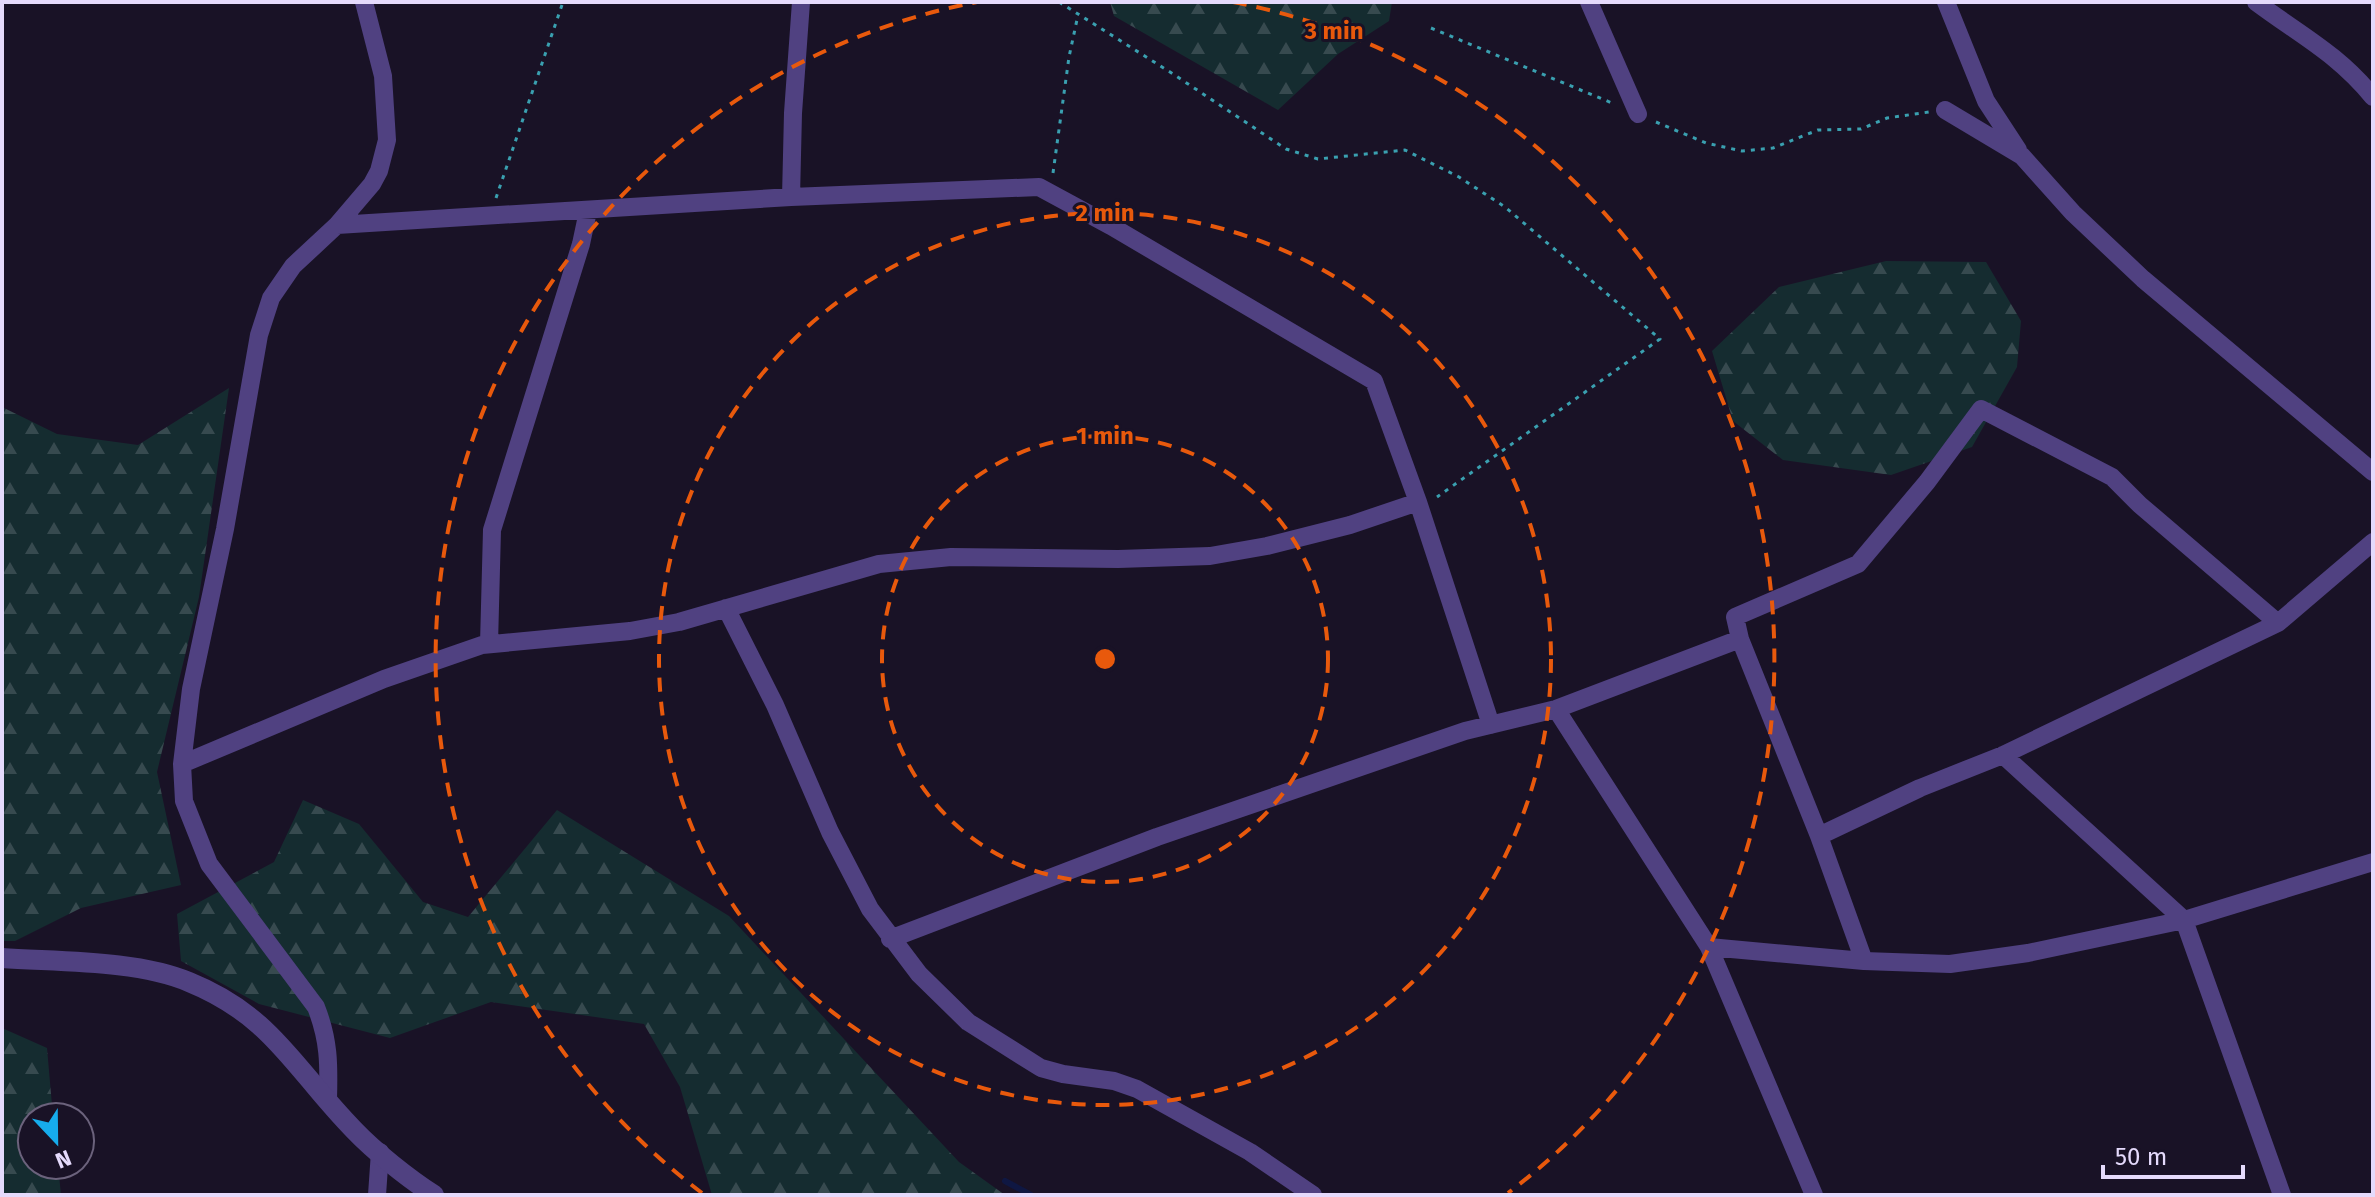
<svg xmlns="http://www.w3.org/2000/svg" width="2375" height="1197" font-family="'Fira Sans',sans-serif">
  <style>
    .forest { fill: url(#forest-firs) }
    .lines { fill: none; stroke-linecap: round; stroke-linejoin: round }
    .stream { stroke: #0f1742; stroke-width: 6 }
    .path { stroke: #3aa0b0; stroke-width: 3; stroke-dasharray: 4 6; stroke-linecap: butt }
    .minor { stroke: #504181; stroke-width: 18 }
    .tertiary { stroke: #504181; stroke-width: 20 }
    .ring { fill: none; stroke: #e8590c; stroke-width: 4; stroke-dasharray: 14 10 }
    .centre { fill: #e8590c; stroke: #191226; stroke-width: 4 }
    .ring-label { font-size: 24px; text-anchor: middle; font-weight: bold; fill: #e8590c; stroke: #191226; stroke-width: 6; stroke-linejoin: round; paint-order: stroke }
  </style>
  <defs>
    <pattern id="forest-firs" width="22" height="20" patternUnits="userSpaceOnUse" patternTransform="scale(2)"><rect width="22" height="20" fill="#152c30"/><path d="M5 1l3.5 6h-7zM16 11l3.5 6h-7z" fill="#374a4f"/></pattern>
  </defs>
  <rect width="100%" height="100%" fill="#191226"/>
  <!-- forest -->
  <path class="forest" d="M1110 2H1392L1389 21 1338 54 1278 110 1114 16Z
    M1886 261 1986 262 2021 321 2017 367 1972 447 1891 475 1783 460 1733 421 1712 351 1779 287Z
    M229 388 199 597 157 772 181 885 81 908 15 941H2V407L57 434 138 445Z
    M303 800 359 824 423 902 468 917 557 810 729 916 959 1162 1005 1195H712L680 1087 644 1024 491 1002 390 1038 259 1004 181 961 177 914 274 862Z
    M2 1028 47 1048 53 1117H32V1165H58L61 1195H2Z"/>
  <g class="lines">
    <!-- stream -->
    <path class="stream" d="M1005 1181 1031 1195"/>
    <!-- path -->
    <path class="path" d="M1059 2 1170 72 1286 149 1318 159 1405 150 1459 177 1505 207 1660 339 1437 497
      M1431 28 1612 103
      M1656 122 1706 143 1742 151 1773 148 1818 130 1861 129 1887 118 1929 112
      M1053 173 1069 57 1078 15
      M496 198 563 2"/>
    <!-- minor -->
    <path class="minor" d="M1589 2 1638 114
      M1946 2 1986 101 2018 150
      M2256 2C2300 35 2337 53 2373 97
      M1945 110 2022 156 2073 213 2143 279 2373 472
      M791 197 793 113 801 2
      M337 225 791 197 1039 187 1111 226 1374 381 1418 502 1491 725
      M726 608 775 705 830 832 870 909 919 974 968 1022 1041 1068 1063 1074 1114 1081 1137 1089 1250 1152 1313 1195
      M489 644 492 530 581 244 588 211
      M1556 709 1709 947 1814 1195
      M2003 755 2184 920 2282 1195
      M182 764 384 679 482 645 630 631 679 622 879 564 951 557 1118 559 1210 556 1267 546 1350 525 1418 502
      M1819 836 1920 788 2003 755 2278 623 2373 542
      M890 939 1157 837 1465 731 1556 709 1740 639
      M1709 947 1864 961 1950 964 2028 953 2184 920 2373 862
      M1864 961 1819 836 1740 639 1735 617 1858 564 1927 482 1981 409 2112 477 2140 505 2278 623
      M328 1099C329 1064 329 1040 316 1007L209 864 184 801 182 764 191 689 225 529 259 335 271 298 293 266 337 225 372 184 379 171 387 140 383 76 364 2
      M377 1195 380 1152"/>
    <!-- tertiary -->
    <path class="tertiary" d="M2 958C58 962 137 960 189 982 273 1016 295 1070 354 1130 375 1152 409 1179 434 1195"/>
  </g>
  <!-- distance rings -->
  <g class="ring">
    <circle cx="1105" cy="659" r="223"/>
    <circle cx="1105" cy="659" r="446"/>
    <path d="M702 1193A669 669 0 0 1 977 2M1233 2A669 669 0 0 1 1508 1193"/>
  </g>
  <circle cx="1105" cy="659" r="12" class="centre"/>
  <g class="ring-label">
    <text x="1334" y="39">3 min</text>
    <text x="1105" y="221">2 min</text>
    <text x="1105" y="444">1 min</text>
  </g>
  <!-- border -->
  <rect width="2375" height="1197" fill="none" stroke="#e5dafc" stroke-width="8"/>
  <!-- north arrow -->
  <g transform="translate(56 1141) rotate(158)"><circle r="38" fill="#191226" stroke="#6b627c" stroke-width="2"/>
  <path d="M0-6L14 30L0 20L-14 30Z" fill="#16acec"/>
  <text y="-12" font-size="22" font-weight="bold" text-anchor="middle" fill="#e5dafc">N</text>
  </g>
  <!-- scale -->
  <path d="M2103 1165v12h140v-12" fill="none" stroke="#e5dafc" stroke-width="4"/>
  <text x="2115" y="1165" font-size="24" fill="#e5dafc" stroke="#191226" stroke-width="6" paint-order="stroke">50 m</text>
</svg>
